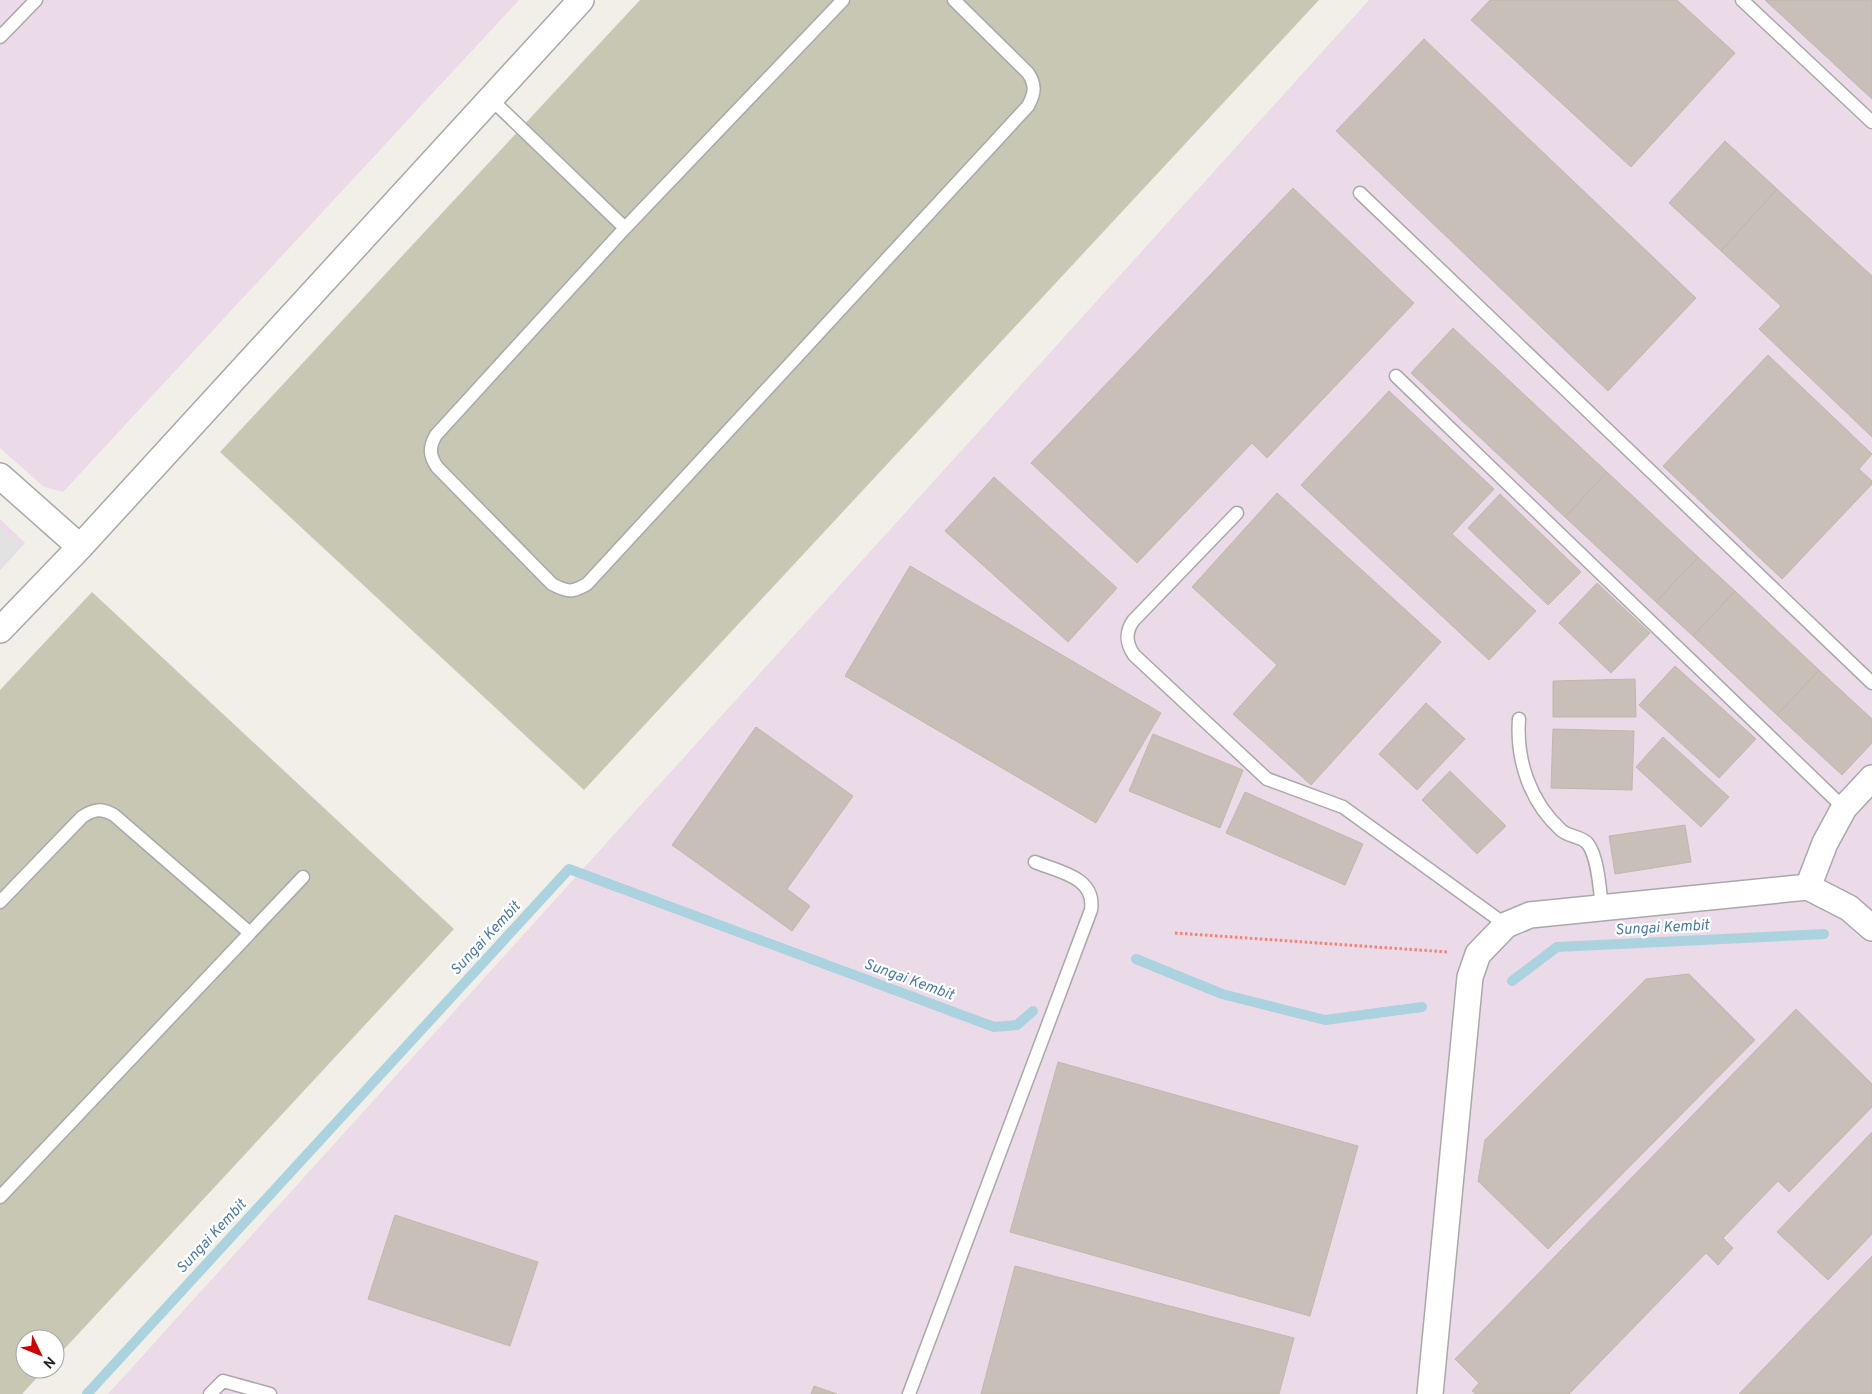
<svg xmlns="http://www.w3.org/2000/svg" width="1872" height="1394" font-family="Overpass,sans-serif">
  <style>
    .industrial { fill: #ebdbe8 }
    .construction { fill: #c7c7b4 }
    .parking { fill: #e2e2e2 }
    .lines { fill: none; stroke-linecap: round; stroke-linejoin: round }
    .stream { stroke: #aad3df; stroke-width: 10 }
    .building { fill: #c7bfb8; stroke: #c4b6ab }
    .lane-casing { stroke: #a9a9a9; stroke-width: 15 }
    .street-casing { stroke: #a9a9a9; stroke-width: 28 }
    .path { stroke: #fa8072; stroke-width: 3; stroke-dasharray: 2.5 2.5; stroke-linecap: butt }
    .lane { stroke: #fff; stroke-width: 12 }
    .street { stroke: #fff; stroke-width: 25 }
    .labels { text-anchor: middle; stroke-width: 4.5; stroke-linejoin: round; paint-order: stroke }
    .water-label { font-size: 15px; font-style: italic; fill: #4a7aab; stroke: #fff }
  </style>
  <rect width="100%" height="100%" fill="#f2efe9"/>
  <!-- industrial -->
  <path class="industrial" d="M0 0H519L63 492 44 487 0 448Z
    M1369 0H1872V1394H108Z
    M0 519 25 543 0 570Z"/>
  <!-- construction -->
  <path class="construction" d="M640 0H1319L584 790 220 452Z
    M92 592 454 929 55 1359V1339H25V1369H45L22 1394H0V690Z"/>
  <!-- parking -->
  <path class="parking" d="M0 527 21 547 0 570Z"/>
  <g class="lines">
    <!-- stream -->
    <path class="stream" d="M1136 959 1222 994 1325 1020 1422 1007
      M1512 981 1557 947 1824 934
      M87 1394 569 869 994 1027 1017 1025 1033 1011"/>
  </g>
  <!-- building -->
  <path class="building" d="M1490 0H1677L1735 53 1631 167 1471 20Z
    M1765 0H1872V99Z
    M1424 39 1696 298 1608 391 1336 131Z
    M1725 141 1777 189 1721 251 1669 203Z
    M1293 188 1414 303 1267 458 1252 443 1137 563 1031 463Z
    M1777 189 1872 276V437L1759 329 1781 306 1721 251Z
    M1453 328 1607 472 1565 517 1411 373Z
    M1768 355 1872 454 1859 469 1872 481V484L1782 579 1663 466Z
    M1389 391 1494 489 1452 534 1536 611 1489 660 1301 485Z
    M1607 472 1698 557 1656 602 1565 517Z
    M994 477 1117 588 1068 642 945 531Z
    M1277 493 1441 642 1311 785 1233 714 1277 665 1192 587Z
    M1500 494 1581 572 1548 605 1468 528Z
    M1698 557 1735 591 1693 636 1656 602Z
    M910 566 1161 713 1096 823 845 676Z
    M1597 583 1650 633 1611 673 1559 623Z
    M1735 591 1819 670 1777 715 1693 636Z
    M1675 666 1756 739 1719 778 1639 705Z
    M1819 670 1872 719V743L1842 775 1777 715Z
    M1635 679 1636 717H1553V681Z
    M1426 703 1465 739 1417 790 1379 754Z
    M756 727 853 796 787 889 810 906 792 931 672 845Z
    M1553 729 1634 731 1632 790 1551 788Z
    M1153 734 1243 770 1220 828 1129 791Z
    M1663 737 1729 797 1701 827 1636 767Z
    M1450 771 1506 826 1477 854 1422 800Z
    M1245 792 1363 844 1345 885 1226 833Z
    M1685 825 1691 862 1615 874 1609 836Z
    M1689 974 1755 1040 1548 1249 1478 1181 1485 1140 1646 979Z
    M1796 1009 1872 1084V1107L1789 1192 1778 1181 1723 1238 1733 1248 1718 1265 1706 1253 1569 1394H1476L1472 1391 1479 1383 1455 1359Z
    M1058 1062 1358 1146 1310 1316 1010 1232Z
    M1872 1132V1234L1828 1280 1777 1232Z
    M395 1215 538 1262 510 1346 368 1299Z
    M1872 1256V1394H1739Z
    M1015 1266 1294 1338 1279 1394H981Z
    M814 1386 837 1394H811Z"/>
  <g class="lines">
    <defs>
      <path id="lane" d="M843 0 625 228 436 435C429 447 429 455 437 467L552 584C567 592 572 593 587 584L1028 106C1035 93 1036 85 1028 73L954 0
        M1742 0 1872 122
        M0 37 36 0
        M491 99 625 228
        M1360 193 1872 683
        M1396 376 1844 808
        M1237 513 1133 621C1125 633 1126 643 1134 655L1267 779 1343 807 1506 925
        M1519 719C1516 760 1530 802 1561 830 1568 837 1582 836 1588 844 1598 857 1600 891 1602 908
        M0 902 82 817C94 809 101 808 114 815L250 933 303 877
        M0 1197 250 933
        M210 1394 223 1381 270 1394
        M909 1394 1091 910C1096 877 1059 872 1035 862"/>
      <path id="street" d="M0 476 80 547
        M0 630 80 547 581 0
        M1808 887 1825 843 1844 808 1872 778
        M1808 887 1849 908 1872 928
        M1430 1394 1470 977 1478 954 1506 925 1530 915 1808 887"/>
    </defs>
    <!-- lane casing -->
    <use href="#lane" class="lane-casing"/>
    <!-- street casing -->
    <use href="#street" class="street-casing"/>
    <!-- path -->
    <path class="path" d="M1175 933 1448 952"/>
    <!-- lane -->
    <use href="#lane" class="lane"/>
    <!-- street -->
    <use href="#street" class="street"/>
  </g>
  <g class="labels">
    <!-- water labels -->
    <g class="water-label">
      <text transform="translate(1662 927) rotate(-3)" y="5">Sungai Kembit</text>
      <text transform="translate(485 938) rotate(-47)" y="5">Sungai Kembit</text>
      <text transform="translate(909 979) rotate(20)" y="5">Sungai Kembit</text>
      <text transform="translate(211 1236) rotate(-47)" y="5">Sungai Kembit</text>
    </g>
  </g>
  <!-- north arrow -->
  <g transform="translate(40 1354) rotate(133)"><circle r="24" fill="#ffffff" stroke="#a7a7a7"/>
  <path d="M0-4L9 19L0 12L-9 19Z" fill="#d40000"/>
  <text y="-8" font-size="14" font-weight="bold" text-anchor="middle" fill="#222222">N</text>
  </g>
</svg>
